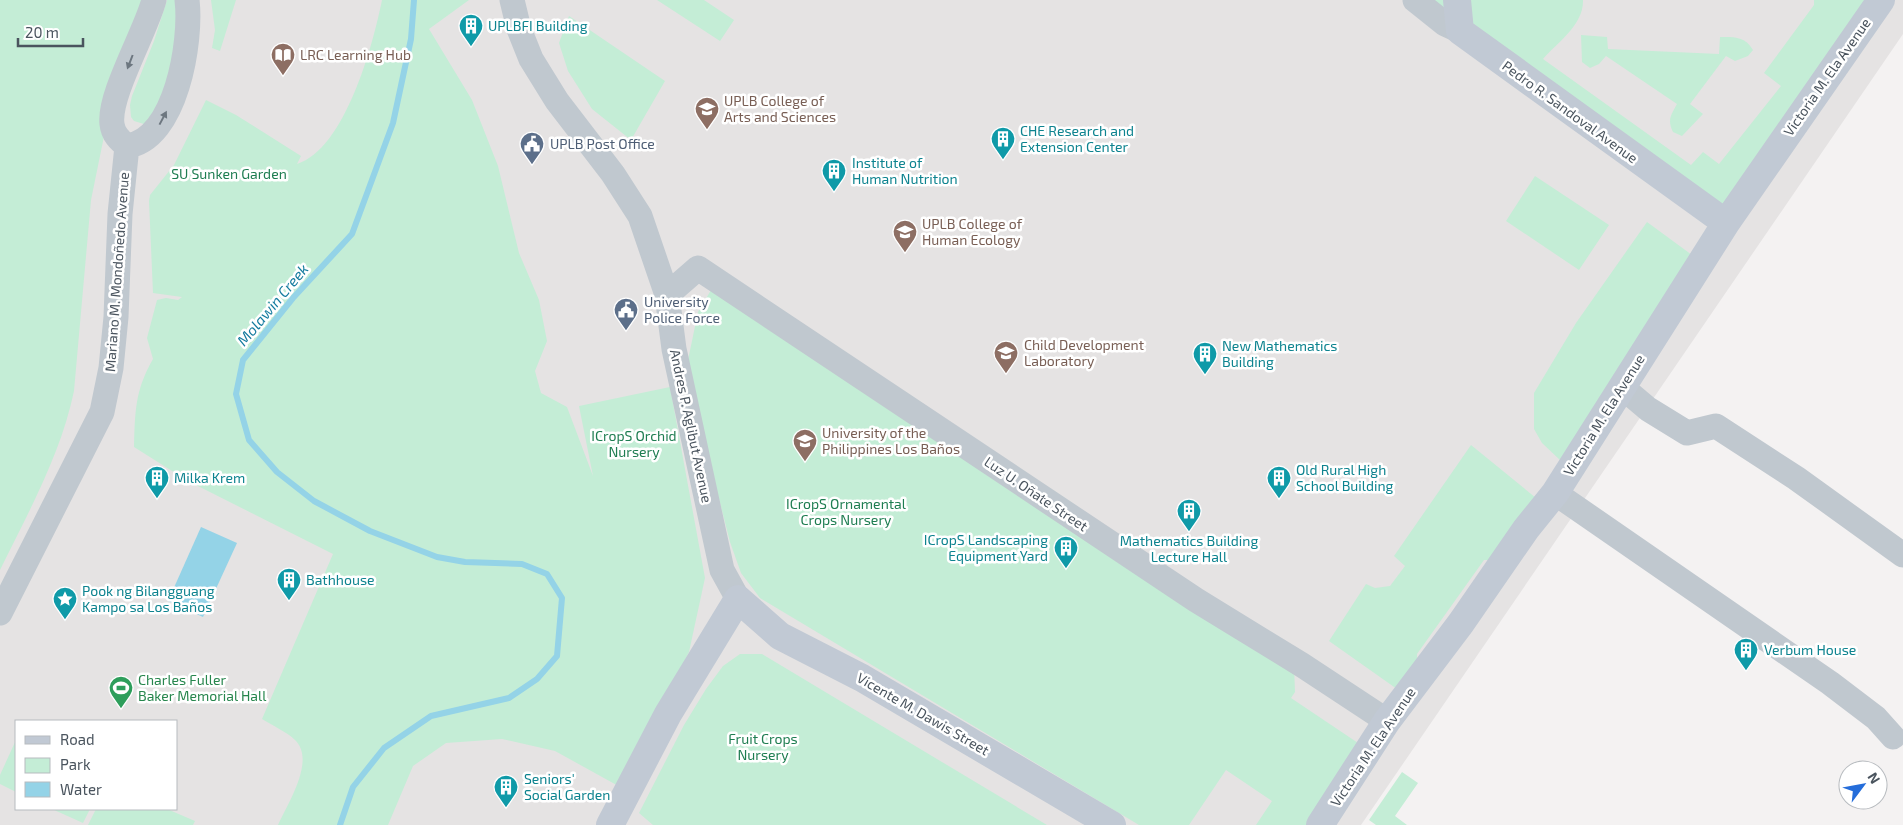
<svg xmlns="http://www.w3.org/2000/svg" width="1903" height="825" font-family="'Exo 2',sans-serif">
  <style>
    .education { fill: #e5e3e3; fill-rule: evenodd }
    .green { fill: #c4edd6 }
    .water { fill: #94d3e7 }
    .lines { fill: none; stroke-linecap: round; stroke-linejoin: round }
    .stream { stroke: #94d3e7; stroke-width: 6 }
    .street { stroke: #c0c8cf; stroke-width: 25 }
    .secondary { stroke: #c1c9d4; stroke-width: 28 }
    .oneway { fill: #6d7780 }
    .labels { text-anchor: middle; stroke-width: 5; stroke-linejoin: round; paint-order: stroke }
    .culture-label { font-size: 14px; fill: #0d838f; stroke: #fff; text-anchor: start }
    .education-label { font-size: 14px; fill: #785e54; stroke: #fff; text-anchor: start }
    .street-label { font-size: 14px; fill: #4a545e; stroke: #fff }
    .service-label { font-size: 14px; fill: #4e5e75; stroke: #fff; text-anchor: start }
    .park-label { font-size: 14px; fill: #1e7d51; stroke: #fff }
    .leisure-label { font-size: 14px; fill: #27864d; stroke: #fff; text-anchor: start }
    .water-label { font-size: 15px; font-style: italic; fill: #157c9f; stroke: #fff }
  </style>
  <rect width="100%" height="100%" fill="#f4f2f2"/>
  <!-- education -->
  <path class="education" d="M0 0H1903V34L1361 825H0ZM16 721H176V809H16Z"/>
  <!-- green -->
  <path class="green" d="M0 0H155L110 107 91 200 74 391C61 454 28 513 0 570Z
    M167 0H181L177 47 155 117 144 124 134 121 131 117 130 105 132 96 154 41Z
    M211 0H236L220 51 212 48 215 30Z
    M382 0H469L429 29 472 100 498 166 519 253 539 300 547 341 535 371 541 393 567 407 593 476 579 406 670 387 705 578 689 652 622 788 555 751 502 739 446 743 413 766 388 825H278C288 803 316 760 295 740 287 732 273 726 262 719L333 554 188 481 134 447C135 412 135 390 153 359L147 338 157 300 166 298 178 300 182 297 153 293 149 201 150 195 174 165 206 100 236 115 301 156 297 164C345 149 373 45 382 0Z
    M657 0H704L734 20 720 41Z
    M1424 0H1583C1584 25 1557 43 1543 59L1691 165 1703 152 1719 164 1781 86 1764 73 1814 5V0H1867L1725 215Z
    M569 16 665 81 631 140 592 109 568 71 559 43Z
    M1581 35 1607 37 1608 49 1719 54 1720 37C1734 37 1745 36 1753 50L1748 56 1735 61 1726 56 1690 104 1703 114 1682 136 1673 132C1667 120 1671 115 1677 104L1606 56 1599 64 1590 68 1582 62Z
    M1535 176 1609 225 1579 270 1506 221Z
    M1647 222 1692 255 1560 460 1542 443 1534 429V393L1576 323Z
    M714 285 1294 665 1295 692 1291 698 1367 749 1312 825H1256L1272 801 1226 770 1189 825H1139L760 598 741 573 730 542 705 444 688 360 698 312Z
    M1471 445 1536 498 1494 560H1484L1417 654 1418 673 1404 694 1329 641 1366 584 1375 588 1390 586 1405 566 1394 556Z
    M740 654H762L1047 825H653L639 813 684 725 706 689 723 666Z
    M16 740V792L0 784V775Z
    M1402 772 1418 783 1395 816 1407 825H1376L1369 820Z
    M52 809H90L83 823Z
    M96 809H167L195 821 193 825H88Z"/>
  <!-- water -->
  <path class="water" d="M201 527 237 543 203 617 168 601Z"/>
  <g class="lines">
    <!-- stream -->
    <path class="stream" d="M340 825 353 787 384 748 431 716 509 698 537 679 557 656 562 598 547 574 522 564 465 562 437 557 370 531 314 501 277 472 249 440 236 394 243 360 293 298 352 234 393 123 411 39 414 0"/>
    <!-- street -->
    <path class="street" d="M154 0C146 31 108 96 112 124 113 134 119 140 127 146 176 140 192 41 187 0
      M512 0 519 29 531 59 557 101 613 174 640 216 667 295 674 349 722 570 738 599
      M1415 0 1445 24 1460 31
      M667 295 698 268 1196 600 1302 665 1387 721
      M1622 387 1648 409 1687 433 1716 426 1796 478 1903 555
      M1555 493 1830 683 1876 718 1893 737
      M0 613 102 412 111 368 116 317 120 214 127 146"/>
    <!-- secondary -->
    <path class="secondary" d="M1457 0 1460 31 1726 223
      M610 825 668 714 738 599 780 636 862 678 1112 825
      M1320 825 1387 721 1461 623 1526 529 1555 493 1726 223 1881 0"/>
  </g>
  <!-- one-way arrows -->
  <defs><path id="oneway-solid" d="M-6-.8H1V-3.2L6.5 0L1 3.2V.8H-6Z" transform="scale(1.25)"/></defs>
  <g class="oneway">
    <use href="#oneway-solid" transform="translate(130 62) rotate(111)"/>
    <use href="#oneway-solid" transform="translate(163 118) rotate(-62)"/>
  </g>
  <!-- icons -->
  <defs>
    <symbol id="building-pin" viewBox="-11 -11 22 30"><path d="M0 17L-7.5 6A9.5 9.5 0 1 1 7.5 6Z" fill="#0f9aa8" stroke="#fff"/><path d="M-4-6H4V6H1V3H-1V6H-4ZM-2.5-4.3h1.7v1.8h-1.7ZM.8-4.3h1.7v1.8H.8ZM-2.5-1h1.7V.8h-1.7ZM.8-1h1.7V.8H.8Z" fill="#fff"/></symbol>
    <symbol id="library-pin" viewBox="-11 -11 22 30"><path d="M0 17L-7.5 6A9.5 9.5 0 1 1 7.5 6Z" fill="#8d6e63" stroke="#fff"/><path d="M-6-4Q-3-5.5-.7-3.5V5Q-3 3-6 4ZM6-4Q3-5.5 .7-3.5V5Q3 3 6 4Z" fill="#fff"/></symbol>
    <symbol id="university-pin" viewBox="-11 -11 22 30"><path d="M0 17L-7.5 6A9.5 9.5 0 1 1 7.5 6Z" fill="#8d6e63" stroke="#fff"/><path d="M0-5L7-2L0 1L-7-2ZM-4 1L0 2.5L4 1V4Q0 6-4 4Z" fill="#fff"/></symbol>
    <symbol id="civic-pin" viewBox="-11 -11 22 30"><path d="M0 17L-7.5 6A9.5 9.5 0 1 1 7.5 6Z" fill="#5c6f8a" stroke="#fff"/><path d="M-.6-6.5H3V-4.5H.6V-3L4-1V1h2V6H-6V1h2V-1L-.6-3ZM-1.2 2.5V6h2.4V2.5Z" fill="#fff"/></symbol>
    <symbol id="school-pin" viewBox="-11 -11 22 30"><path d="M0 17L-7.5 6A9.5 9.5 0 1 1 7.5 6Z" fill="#8d6e63" stroke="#fff"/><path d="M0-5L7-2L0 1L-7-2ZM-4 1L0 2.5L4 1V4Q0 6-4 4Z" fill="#fff"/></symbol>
    <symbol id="sight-pin" viewBox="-11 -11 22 30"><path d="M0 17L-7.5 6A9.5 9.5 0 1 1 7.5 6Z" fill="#0f9aa8" stroke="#fff"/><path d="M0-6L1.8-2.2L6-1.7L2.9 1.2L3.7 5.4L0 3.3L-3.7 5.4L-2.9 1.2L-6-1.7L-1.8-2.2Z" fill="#fff"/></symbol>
    <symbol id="stadium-pin" viewBox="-11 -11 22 30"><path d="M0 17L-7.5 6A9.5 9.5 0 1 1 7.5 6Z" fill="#2e9e5b" stroke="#fff"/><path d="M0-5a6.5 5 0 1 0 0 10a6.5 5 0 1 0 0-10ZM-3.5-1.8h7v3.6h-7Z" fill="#fff"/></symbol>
  </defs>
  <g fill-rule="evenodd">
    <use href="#building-pin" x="457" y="12" width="28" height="38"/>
    <use href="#library-pin" x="269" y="41" width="28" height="38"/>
    <use href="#university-pin" x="693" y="95" width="28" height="38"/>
    <use href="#building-pin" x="989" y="125" width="28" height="38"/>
    <use href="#civic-pin" x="518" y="130" width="28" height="38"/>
    <use href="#building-pin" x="820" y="157" width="28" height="38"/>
    <use href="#university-pin" x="891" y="218" width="28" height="38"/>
    <use href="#civic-pin" x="612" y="296" width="28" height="38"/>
    <use href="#school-pin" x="992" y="339" width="28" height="38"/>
    <use href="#building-pin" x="1191" y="340" width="28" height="38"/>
    <use href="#university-pin" x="791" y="427" width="28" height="38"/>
    <use href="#building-pin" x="143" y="464" width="28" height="38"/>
    <use href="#building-pin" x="1265" y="464" width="28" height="38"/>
    <use href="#building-pin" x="1175" y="497" width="28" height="38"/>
    <use href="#building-pin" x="1052" y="534" width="28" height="38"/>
    <use href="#building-pin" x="275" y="566" width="28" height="38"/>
    <use href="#sight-pin" x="51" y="585" width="28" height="38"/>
    <use href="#building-pin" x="1732" y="636" width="28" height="38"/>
    <use href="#stadium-pin" x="107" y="674" width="28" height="38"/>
    <use href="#building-pin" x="492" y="773" width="28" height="38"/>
  </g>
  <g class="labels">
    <!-- culture labels -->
    <g class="culture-label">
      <text x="488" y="31">UPLBFI Building</text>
      <text x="1020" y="136">CHE Research and<tspan x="1020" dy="16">Extension Center</tspan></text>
      <text x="852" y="168">Institute of<tspan x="852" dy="16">Human Nutrition</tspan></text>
      <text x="1222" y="351">New Mathematics<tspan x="1222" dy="16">Building</tspan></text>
      <text x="1296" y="475">Old Rural High<tspan x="1296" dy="16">School Building</tspan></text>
      <text x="174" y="483">Milka Krem</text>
      <text x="1048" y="545" text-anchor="end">ICropS Landscaping<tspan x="1048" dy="16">Equipment Yard</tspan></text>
      <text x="1189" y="546" text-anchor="middle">Mathematics Building<tspan x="1189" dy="16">Lecture Hall</tspan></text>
      <text x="306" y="585">Bathhouse</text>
      <text x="82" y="596">Pook ng Bilangguang<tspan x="82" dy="16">Kampo sa Los Baños</tspan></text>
      <text x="1764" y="655">Verbum House</text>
      <text x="524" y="784">Seniors'<tspan x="524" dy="16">Social Garden</tspan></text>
    </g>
    <!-- education labels -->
    <g class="education-label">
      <text x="300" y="60">LRC Learning Hub</text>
      <text x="724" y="106">UPLB College of<tspan x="724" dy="16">Arts and Sciences</tspan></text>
      <text x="922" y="229">UPLB College of<tspan x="922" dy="16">Human Ecology</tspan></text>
      <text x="1024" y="350">Child Development<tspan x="1024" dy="16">Laboratory</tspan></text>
      <text x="822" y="438">University of the<tspan x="822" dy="16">Philippines Los Baños</tspan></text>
    </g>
    <!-- street labels -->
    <g class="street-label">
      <text transform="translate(1827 77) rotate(-55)" y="5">Victoria M. Ela Avenue</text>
      <text transform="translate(1570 112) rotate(36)" y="5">Pedro R. Sandoval Avenue</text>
      <text transform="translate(117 272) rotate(-86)" y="5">Mariano M. Mondoñedo Avenue</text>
      <text transform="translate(1604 415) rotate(-58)" y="5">Victoria M. Ela Avenue</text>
      <text transform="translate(691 426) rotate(78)" y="5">Andres P. Aglibut Avenue</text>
      <text transform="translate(1036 494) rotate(34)" y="5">Luz U. Oñate Street</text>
      <text transform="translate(923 714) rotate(30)" y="5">Vicente M. Dawis Street</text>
      <text transform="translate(1373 747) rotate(-56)" y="5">Victoria M. Ela Avenue</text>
    </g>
    <!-- service labels -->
    <g class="service-label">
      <text x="550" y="149">UPLB Post Office</text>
      <text x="644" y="307">University<tspan x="644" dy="16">Police Force</tspan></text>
    </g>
    <!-- park labels -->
    <g class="park-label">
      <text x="229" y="179">SU Sunken Garden</text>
      <text x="634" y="441">ICropS Orchid<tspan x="634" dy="16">Nursery</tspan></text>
      <text x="846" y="509">ICropS Ornamental<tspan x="846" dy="16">Crops Nursery</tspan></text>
      <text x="763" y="744">Fruit Crops<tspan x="763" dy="16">Nursery</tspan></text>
    </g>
    <!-- leisure labels -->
    <g class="leisure-label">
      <text x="138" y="685">Charles Fuller<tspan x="138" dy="16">Baker Memorial Hall</tspan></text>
    </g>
    <!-- water labels -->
    <g class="water-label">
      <text transform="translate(273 305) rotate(-50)" y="5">Molawin Creek</text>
    </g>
  </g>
  <!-- legend -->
  <rect x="15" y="720" width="162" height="90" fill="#ffffff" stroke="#b7bbbf"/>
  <rect x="25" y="736" width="25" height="8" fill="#c1c9d4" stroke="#b7bbbf"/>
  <text x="60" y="745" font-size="15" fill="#4a545e">Road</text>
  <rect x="25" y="758" width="25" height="15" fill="#c4edd6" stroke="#b7bbbf"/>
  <text x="60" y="770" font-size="15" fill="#4a545e">Park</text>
  <rect x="25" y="782" width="25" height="15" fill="#94d3e7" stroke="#b7bbbf"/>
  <text x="60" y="795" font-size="15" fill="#4a545e">Water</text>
  <!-- north arrow -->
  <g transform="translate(1863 785) rotate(58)"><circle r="24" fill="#ffffff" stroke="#b7bbbf"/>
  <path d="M0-4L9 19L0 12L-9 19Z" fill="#256dda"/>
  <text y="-8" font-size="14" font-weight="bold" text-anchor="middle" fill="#4a545e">N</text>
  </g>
  <!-- scale -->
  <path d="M18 38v8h65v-8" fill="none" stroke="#4a545e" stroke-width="2.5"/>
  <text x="25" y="38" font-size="15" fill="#4a545e" stroke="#ffffff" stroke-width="4" paint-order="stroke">20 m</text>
</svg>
